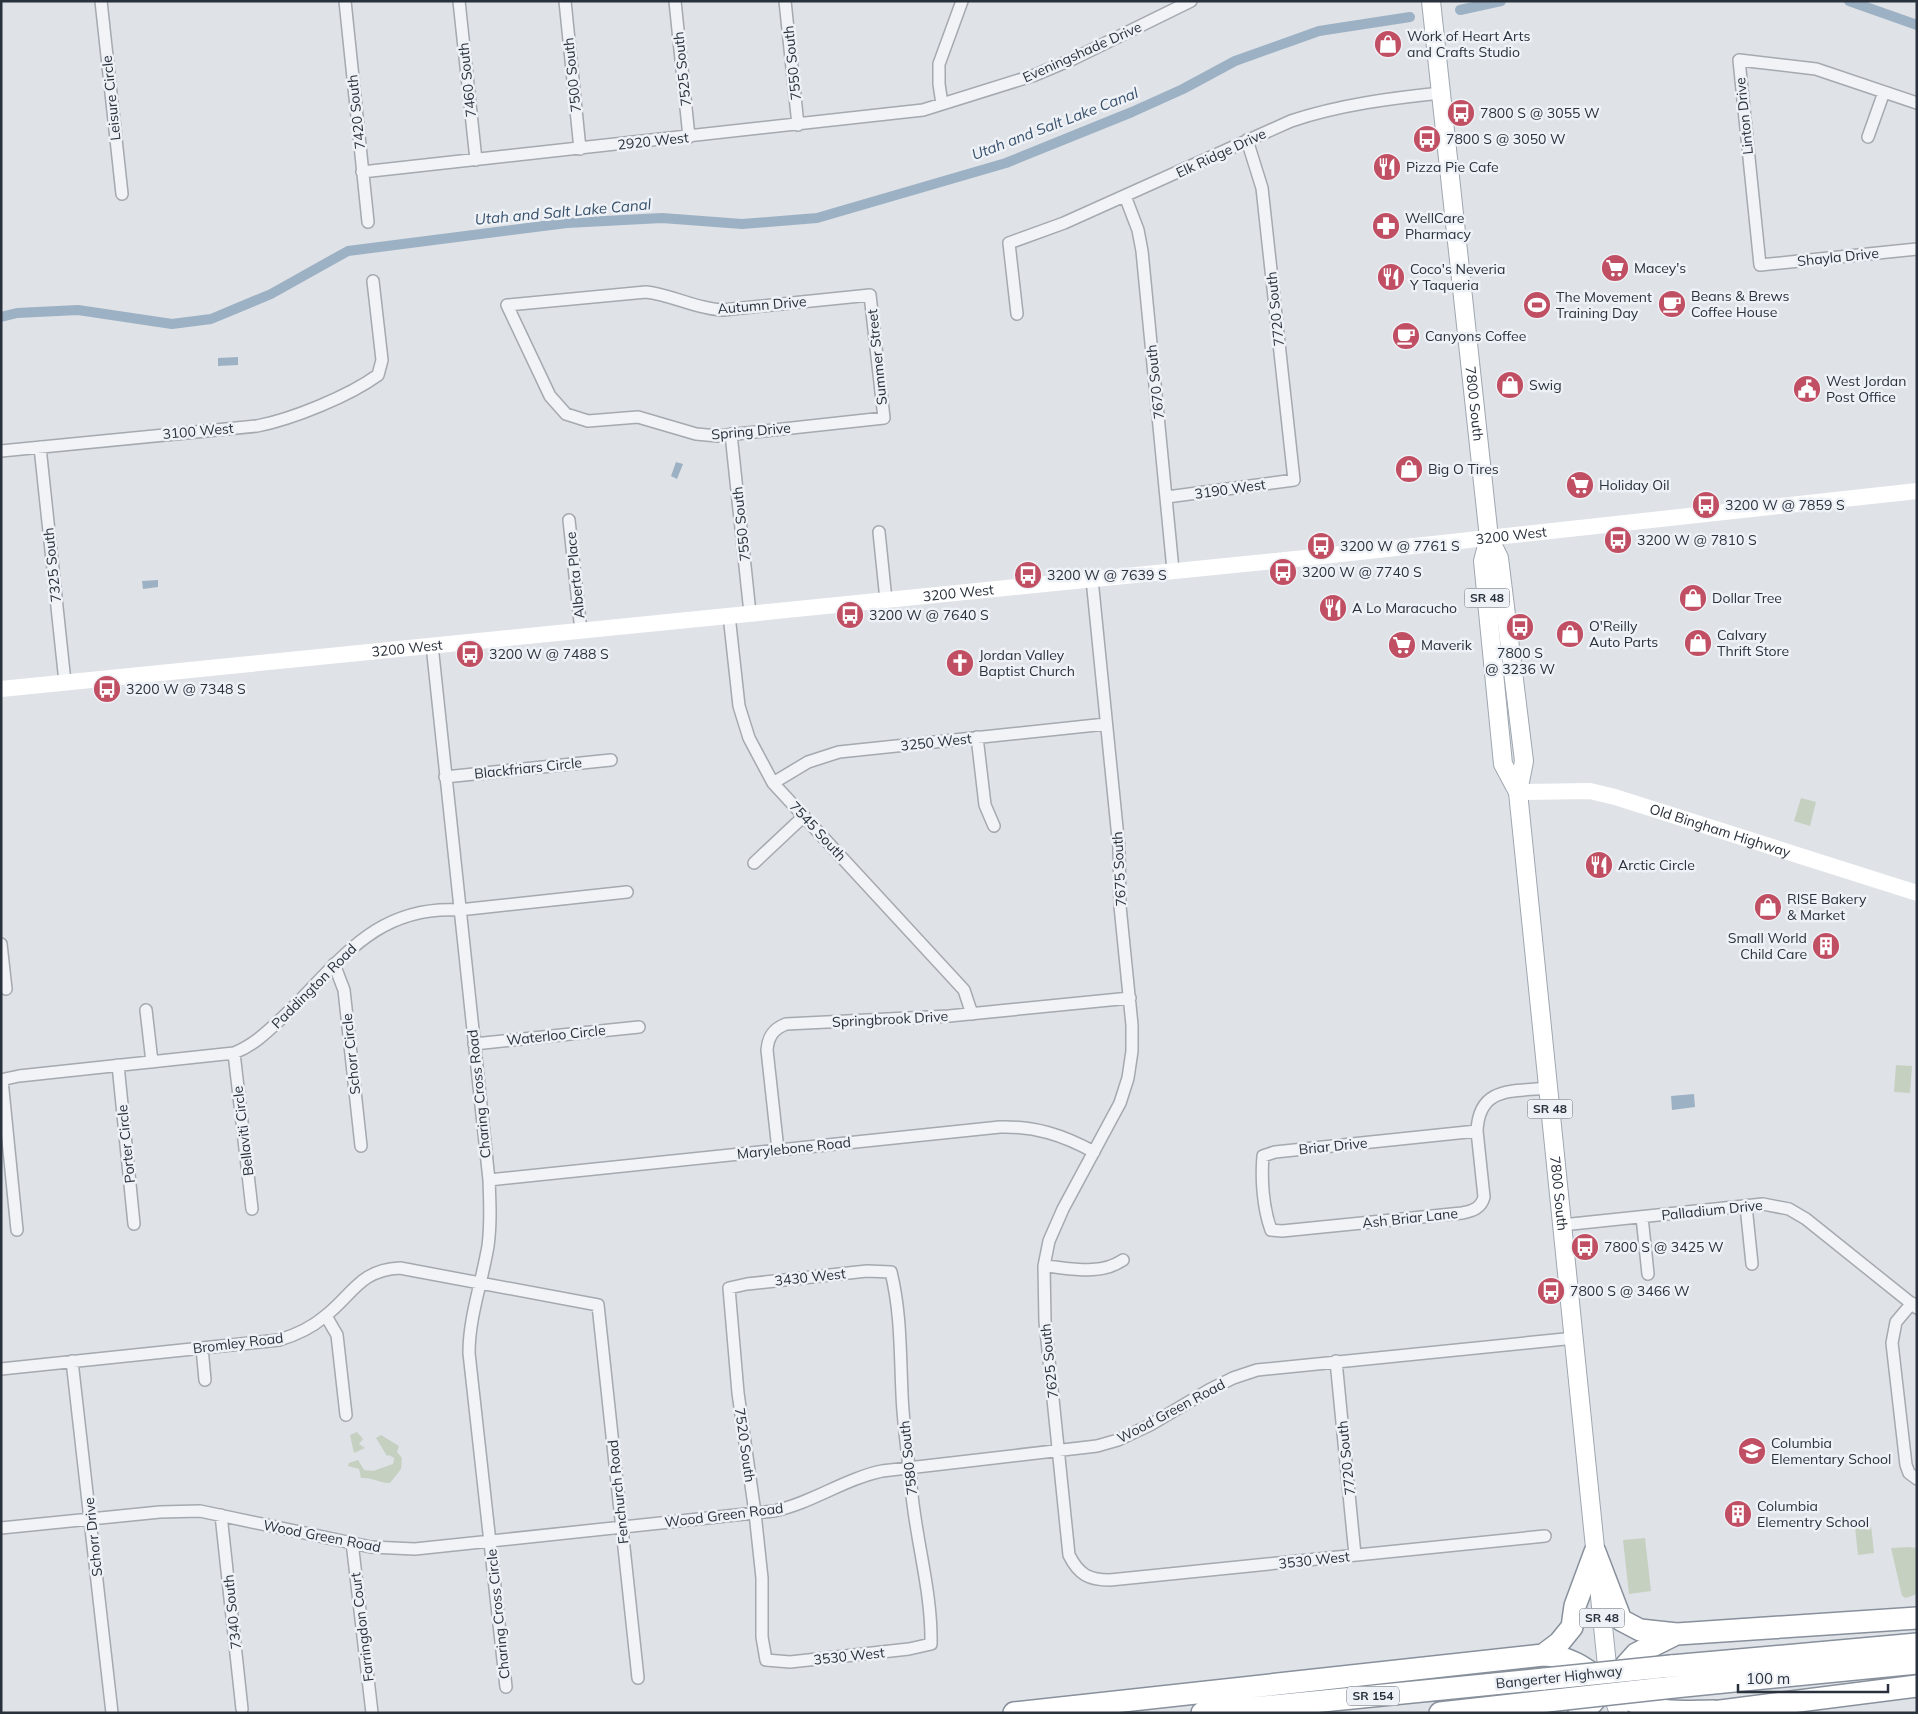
<svg xmlns="http://www.w3.org/2000/svg" width="1918" height="1714" font-family="Mulish,sans-serif">
  <style>
    .green { fill: #c5d0c1 }
    .water { fill: #9db1c4 }
    .lines { fill: none; stroke-linecap: round; stroke-linejoin: round }
    .canal { stroke: #9db1c4; stroke-width: 10 }
    .street-casing { stroke: #a5a9b0; stroke-width: 14 }
    .primary-casing { stroke: #9fa7b1; stroke-width: 20 }
    .highway-casing { stroke: #88909c; stroke-width: 24 }
    .street { stroke: #f1f3f6; stroke-width: 11 }
    .secondary { stroke: #fff; stroke-width: 16 }
    .primary { stroke: #fff; stroke-width: 18 }
    .highway { stroke: #fff; stroke-width: 21 }
    .highway-bridge-casing { stroke: #88909c; stroke-width: 24; stroke-linecap: butt }
    .highway-bridge { stroke: #fff; stroke-width: 21 }
    .labels { text-anchor: middle; stroke-width: 5; stroke-linejoin: round; paint-order: stroke }
    .shield { fill: #eef1f5; stroke: #646b74; stroke-width: 1 }
    .shield-label { font-size: 12px; font-weight: bold; fill: #29313c }
    .poi-label { font-size: 14px; fill: #29313c; stroke: #eef1f5; text-anchor: start }
    .street-label { font-size: 14px; fill: #29313c; stroke: #eef1f5 }
    .water-label { font-size: 15px; font-style: italic; fill: #37516c; stroke: #eef1f5 }
  </style>
  <rect width="100%" height="100%" fill="#dfe2e7"/>
  <!-- green -->
  <path class="green" d="M1801 798 1816 802 1810 826 1794 821Z
    M1896 1065 1912 1066 1910 1093 1894 1092Z
    M357 1432 363 1439 359 1444 365 1448 354 1453 350 1435Z
    M381 1435 399 1446 397 1452 402 1458 401 1469 390 1483C379 1483 372 1477 361 1478L359 1469 348 1466 349 1463 358 1460 364 1470 373 1471 393 1464 394 1458 389 1455 387 1456 376 1438Z
    M1871 1525 1874 1553 1858 1555 1855 1527Z
    M1645 1538 1651 1591 1629 1594 1623 1540Z
    M1908 1547 1917 1548V1594L1906 1598 1902 1596 1891 1548Z"/>
  <!-- water -->
  <path class="water" d="M238 357V365L218 366V358Z
    M676 462 683 464 677 479 671 476Z
    M158 580V587L143 589 142 581Z
    M1694 1094 1695 1107 1672 1110 1671 1096Z"/>
  <g class="lines">
    <!-- canal -->
    <path class="canal" d="M1849 1 1917 25
      M1460 10 1501 1
      M1 317 17 313 78 310 172 324 211 319 271 294 348 251 567 223 662 218 742 224 817 218 1006 163 1132 112 1183 89 1235 61 1319 31 1410 17"/>
    <defs>
      <path id="street" d="M101 1 122 194
        M345 1 368 222
        M459 1 476 160
        M565 1 580 149
        M675 1 689 137
        M785 1 798 125
        M1917 103 1816 69 1739 60 1760 265 1917 249
        M942 104 939 84V64L962 1
        M1868 137 1884 92
        M362 172 923 110 1035 75 1073 59 1191 1
        M1125 196 1138 230 1142 251 1173 570
        M646 292C673 295 696 309 723 310L870 295 884 418 718 436 696 434 638 417 588 421 566 414 550 396 507 305Z
        M1017 314 1009 243 1064 223 1291 121C1338 105 1392 98 1441 93
        M731 434 750 613
        M40 447 65 682
        M1 451 257 426C293 419 349 396 378 375L382 360 373 281
        M1167 497 1294 480 1262 188 1247 140
        M569 520 581 631
        M879 532 886 600
        M1092 579 1119 848 1120 906 1132 1025V1051L1128 1078 1120 1103 1063 1209 1049 1241 1044 1266 1045 1321 1069 1555C1079 1575 1089 1580 1110 1580L1545 1536
        M729 615 739 706 749 738 773 783 964 990 972 1014
        M432 645 489 1180C490 1203 491 1224 488 1246 482 1282 469 1317 469 1353L506 1687
        M977 737 985 805 994 826
        M445 777 611 760
        M773 783 808 762 839 752 1106 724
        M754 863 804 816
        M1 944 6 989
        M334 964 344 990 361 1146
        M146 1010 152 1062
        M474 1044 639 1027
        M234 1053 252 1209
        M118 1065 134 1224
        M1 1080 19 1076 234 1053C254 1045 267 1032 283 1017 338 965 373 905 459 910L627 892
        M2 1080 17 1230
        M1477 1131 1275 1152 1263 1156C1261 1179 1263 1208 1271 1230L1282 1231 1462 1213C1473 1211 1481 1208 1484 1197L1477 1131C1479 1086 1512 1092 1547 1088
        M778 1150 767 1050C768 1037 773 1029 786 1024L949 1016 1130 998
        M489 1180 1000 1127C1035 1126 1063 1135 1094 1152
        M1746 1206 1752 1264
        M1642 1217 1648 1274
        M1562 1225 1763 1204 1789 1209 1806 1219 1917 1308
        M1044 1266C1071 1268 1099 1276 1123 1260
        M867 1271 891 1272C901 1313 900 1352 902 1394 903 1424 908 1455 911 1485 915 1538 932 1590 931 1644L909 1649 790 1662 766 1660 762 1637V1578L755 1513 738 1393 729 1288 747 1284Z
        M1912 1303 1896 1322 1892 1343 1906 1465 1909 1473 1917 1479
        M326 1316 337 1335 346 1415
        M202 1348 205 1380
        M72 1361 112 1713
        M1336 1361 1355 1555
        M1 1369 279 1340C296 1335 311 1328 324 1317 353 1295 359 1270 400 1268L598 1305 638 1678
        M221 1515 242 1709
        M1 1528 160 1512 200 1511 371 1547 415 1549 774 1511C812 1503 844 1479 882 1471L1097 1446 1118 1440 1150 1425 1209 1390 1233 1378 1257 1370 1575 1338
        M352 1542 372 1713"/>
      <g id="primary">
        <path id="s3" d="M1431 1 1489 538 1499 558 1524 761 1518 792 1609 1685 1619 1713"/>
        <path d="M1489 538 1483 561 1503 764 1518 792"/>
      </g>
      <path id="highway" d="M1595 1552 1621 1620 1640 1630 1677 1634 1917 1618
        M1543 1655 1559 1643 1572 1627 1575 1606 1595 1552
        M1671 1666 1917 1644
        M1674 1687 1917 1663
        M1014 1713 1543 1655C1585 1656 1605 1691 1641 1705 1664 1714 1690 1711 1714 1711
        M1202 1713 1544 1679
        M1440 1713 1547 1701
        M1579 1713 1592 1703 1636 1654 1674 1635
        M1705 1713 1917 1686"/>
    </defs>
    <!-- street casing -->
    <use href="#street" class="street-casing"/>
    <!-- primary casing -->
    <use href="#primary" class="primary-casing"/>
    <!-- highway casing -->
    <use href="#highway" class="highway-casing"/>
    <!-- street -->
    <use href="#street" class="street"/>
    <!-- secondary -->
    <g class="secondary">
      <path id="s1" d="M1 689 1305 558 1917 491"/>
      <path id="s2" d="M1518 792 1590 791 1615 797 1917 893"/>
    </g>
    <!-- primary -->
    <use href="#primary" class="primary"/>
    <!-- highway -->
    <use href="#highway" class="highway"/>
    <defs>
      <path id="highway-bridge" d="M1544 1679 1671 1666
        M1547 1701 1674 1687"/>
    </defs>
    <!-- highway-bridge casing -->
    <use href="#highway-bridge" class="highway-bridge-casing"/>
    <!-- highway-bridge -->
    <use href="#highway-bridge" class="highway-bridge"/>
  </g>
  <!-- icons -->
  <defs>
    <symbol id="shop-disc" viewBox="-11 -11 22 22"><circle r="9.5" fill="#c14f64" stroke="#eef1f5"/><path d="M-5-2.5h2.3a2.7 3.5 0 0 1 5.4 0H5L5.5 6h-11ZM-1.5-2.5h3a1.5 2.3 0 0 0-3 0Z" fill="#fff"/></symbol>
    <symbol id="bus-disc" viewBox="-11 -11 22 22"><circle r="9.5" fill="#c14f64" stroke="#eef1f5"/><path d="M-5-6H5V4H4V6H2V4H-2V6H-4V4H-5ZM-3.5-4V0h7V-4ZM-3.5 1.2v1.5H-2V1.2ZM2 1.2v1.5H3.5V1.2Z" fill="#fff"/></symbol>
    <symbol id="restaurant-disc" viewBox="-11 -11 22 22"><circle r="9.5" fill="#c14f64" stroke="#eef1f5"/><path d="M-5-6h1v4h1v-4h1v4h1v-4h1v5L-1.5 .5V6h-2V.5L-5-1ZM5-6V6H3V1.5H1.5Q1.5-4 5-6Z" fill="#fff"/></symbol>
    <symbol id="pharmacy-disc" viewBox="-11 -11 22 22"><circle r="9.5" fill="#c14f64" stroke="#eef1f5"/><path d="M-2-6h4v4h4v4h-4v4h-4v-4h-4v-4h4Z" fill="#fff"/></symbol>
    <symbol id="supermarket-disc" viewBox="-11 -11 22 22"><circle r="9.5" fill="#c14f64" stroke="#eef1f5"/><path d="M-6-5.5h2.5l.6 2H6L4.5 2H-2.5L-4.4-4H-6ZM-1.5 3.2a1.3 1.3 0 1 0 .1 0ZM3 3.2a1.3 1.3 0 1 0 .1 0Z" fill="#fff"/></symbol>
    <symbol id="cafe-disc" viewBox="-11 -11 22 22"><circle r="9.5" fill="#c14f64" stroke="#eef1f5"/><path d="M-5.5-4.5H6V0H3Q3 3.5 0 3.5H-2.5Q-5.5 3.5-5.5 0ZM3-3.2v2h1.7v-2ZM-6 4.5H4V6H-6Z" fill="#fff"/></symbol>
    <symbol id="stadium-disc" viewBox="-11 -11 22 22"><circle r="9.5" fill="#c14f64" stroke="#eef1f5"/><path d="M0-5a6.5 5 0 1 0 0 10a6.5 5 0 1 0 0-10ZM-3.5-1.8h7v3.6h-7Z" fill="#fff"/></symbol>
    <symbol id="civic-disc" viewBox="-11 -11 22 22"><circle r="9.5" fill="#c14f64" stroke="#eef1f5"/><path d="M-.6-6.5H3V-4.5H.6V-3L4-1V1h2V6H-6V1h2V-1L-.6-3ZM-1.2 2.5V6h2.4V2.5Z" fill="#fff"/></symbol>
    <symbol id="church-disc" viewBox="-11 -11 22 22"><circle r="9.5" fill="#c14f64" stroke="#eef1f5"/><path d="M-1.2-6h2.4v3.5h3.3v2.4h-3.3V6h-2.4V-.1h-3.3v-2.4h3.3Z" fill="#fff"/></symbol>
    <symbol id="building-disc" viewBox="-11 -11 22 22"><circle r="9.5" fill="#c14f64" stroke="#eef1f5"/><path d="M-4-6H4V6H1V3H-1V6H-4ZM-2.5-4.3h1.7v1.8h-1.7ZM.8-4.3h1.7v1.8H.8ZM-2.5-1h1.7V.8h-1.7ZM.8-1h1.7V.8H.8Z" fill="#fff"/></symbol>
    <symbol id="school-disc" viewBox="-11 -11 22 22"><circle r="9.5" fill="#c14f64" stroke="#eef1f5"/><path d="M0-5L7-2L0 1L-7-2ZM-4 1L0 2.5L4 1V4Q0 6-4 4Z" fill="#fff"/></symbol>
  </defs>
  <g fill-rule="evenodd">
    <use href="#shop-disc" x="1372" y="28" width="32" height="32"/>
    <use href="#bus-disc" x="1445" y="97" width="32" height="32"/>
    <use href="#bus-disc" x="1411" y="123" width="32" height="32"/>
    <use href="#restaurant-disc" x="1371" y="151" width="32" height="32"/>
    <use href="#pharmacy-disc" x="1370" y="210" width="32" height="32"/>
    <use href="#supermarket-disc" x="1599" y="252" width="32" height="32"/>
    <use href="#restaurant-disc" x="1375" y="261" width="32" height="32"/>
    <use href="#cafe-disc" x="1656" y="288" width="32" height="32"/>
    <use href="#stadium-disc" x="1521" y="289" width="32" height="32"/>
    <use href="#cafe-disc" x="1390" y="320" width="32" height="32"/>
    <use href="#shop-disc" x="1494" y="369" width="32" height="32"/>
    <use href="#civic-disc" x="1791" y="373" width="32" height="32"/>
    <use href="#shop-disc" x="1393" y="453" width="32" height="32"/>
    <use href="#supermarket-disc" x="1564" y="469" width="32" height="32"/>
    <use href="#bus-disc" x="1690" y="489" width="32" height="32"/>
    <use href="#bus-disc" x="1602" y="524" width="32" height="32"/>
    <use href="#bus-disc" x="1305" y="530" width="32" height="32"/>
    <use href="#bus-disc" x="1267" y="556" width="32" height="32"/>
    <use href="#bus-disc" x="1012" y="559" width="32" height="32"/>
    <use href="#shop-disc" x="1677" y="582" width="32" height="32"/>
    <use href="#restaurant-disc" x="1317" y="592" width="32" height="32"/>
    <use href="#bus-disc" x="834" y="599" width="32" height="32"/>
    <use href="#bus-disc" x="1504" y="611" width="32" height="32"/>
    <use href="#shop-disc" x="1554" y="618" width="32" height="32"/>
    <use href="#shop-disc" x="1682" y="627" width="32" height="32"/>
    <use href="#supermarket-disc" x="1386" y="629" width="32" height="32"/>
    <use href="#bus-disc" x="454" y="638" width="32" height="32"/>
    <use href="#church-disc" x="944" y="647" width="32" height="32"/>
    <use href="#bus-disc" x="91" y="673" width="32" height="32"/>
    <use href="#restaurant-disc" x="1583" y="849" width="32" height="32"/>
    <use href="#shop-disc" x="1752" y="891" width="32" height="32"/>
    <use href="#building-disc" x="1810" y="930" width="32" height="32"/>
    <use href="#bus-disc" x="1569" y="1231" width="32" height="32"/>
    <use href="#bus-disc" x="1535" y="1275" width="32" height="32"/>
    <use href="#school-disc" x="1736" y="1435" width="32" height="32"/>
    <use href="#building-disc" x="1722" y="1498" width="32" height="32"/>
  </g>
  <g class="labels">
    <!-- shield labels -->
    <g class="shield">
      <rect x="1464.5" y="588.5" width="45" height="19" rx="4"/>
      <rect x="1527.5" y="1099.5" width="45" height="19" rx="4"/>
      <rect x="1579.5" y="1608.5" width="45" height="19" rx="4"/>
      <rect x="1347" y="1686.5" width="52" height="19" rx="4"/>
    </g>
    <g class="shield-label">
      <text x="1487" y="602">SR 48</text>
      <text x="1550" y="1113">SR 48</text>
      <text x="1602" y="1622">SR 48</text>
      <text x="1373" y="1700">SR 154</text>
    </g>
    <!-- poi labels -->
    <g class="poi-label">
      <text x="1407" y="41">Work of Heart Arts<tspan x="1407" dy="16">and Crafts Studio</tspan></text>
      <text x="1480" y="118">7800 S @ 3055 W</text>
      <text x="1446" y="144">7800 S @ 3050 W</text>
      <text x="1406" y="172">Pizza Pie Cafe</text>
      <text x="1405" y="223">WellCare<tspan x="1405" dy="16">Pharmacy</tspan></text>
      <text x="1634" y="273">Macey's</text>
      <text x="1410" y="274">Coco's Neveria<tspan x="1410" dy="16">Y Taqueria</tspan></text>
      <text x="1691" y="301">Beans &amp; Brews<tspan x="1691" dy="16">Coffee House</tspan></text>
      <text x="1556" y="302">The Movement<tspan x="1556" dy="16">Training Day</tspan></text>
      <text x="1425" y="341">Canyons Coffee</text>
      <text x="1826" y="386">West Jordan<tspan x="1826" dy="16">Post Office</tspan></text>
      <text x="1529" y="390">Swig</text>
      <text x="1428" y="474">Big O Tires</text>
      <text x="1599" y="490">Holiday Oil</text>
      <text x="1725" y="510">3200 W @ 7859 S</text>
      <text x="1637" y="545">3200 W @ 7810 S</text>
      <text x="1340" y="551">3200 W @ 7761 S</text>
      <text x="1302" y="577">3200 W @ 7740 S</text>
      <text x="1047" y="580">3200 W @ 7639 S</text>
      <text x="1712" y="603">Dollar Tree</text>
      <text x="1352" y="613">A Lo Maracucho</text>
      <text x="869" y="620">3200 W @ 7640 S</text>
      <text x="1589" y="631">O'Reilly<tspan x="1589" dy="16">Auto Parts</tspan></text>
      <text x="1717" y="640">Calvary<tspan x="1717" dy="16">Thrift Store</tspan></text>
      <text x="1421" y="650">Maverik</text>
      <text x="1520" y="658" text-anchor="middle">7800 S<tspan x="1520" dy="16">@ 3236 W</tspan></text>
      <text x="489" y="659">3200 W @ 7488 S</text>
      <text x="979" y="660">Jordan Valley<tspan x="979" dy="16">Baptist Church</tspan></text>
      <text x="126" y="694">3200 W @ 7348 S</text>
      <text x="1618" y="870">Arctic Circle</text>
      <text x="1787" y="904">RISE Bakery<tspan x="1787" dy="16">&amp; Market</tspan></text>
      <text x="1807" y="943" text-anchor="end">Small World<tspan x="1807" dy="16">Child Care</tspan></text>
      <text x="1604" y="1252">7800 S @ 3425 W</text>
      <text x="1570" y="1296">7800 S @ 3466 W</text>
      <text x="1771" y="1448">Columbia<tspan x="1771" dy="16">Elementary School</tspan></text>
      <text x="1757" y="1511">Columbia<tspan x="1757" dy="16">Elementry School</tspan></text>
    </g>
    <!-- street labels -->
    <g class="street-label">
      <text transform="translate(1082 52) rotate(-24)" y="5">Eveningshade Drive</text>
      <text transform="translate(792 63) rotate(-96)" y="5">7550 South</text>
      <text transform="translate(682 69) rotate(-96)" y="5">7525 South</text>
      <text transform="translate(572 75) rotate(-96)" y="5">7500 South</text>
      <text transform="translate(467 80) rotate(-96)" y="5">7460 South</text>
      <text transform="translate(111 98) rotate(-96)" y="5">Leisure Circle</text>
      <text transform="translate(356 112) rotate(-96)" y="5">7420 South</text>
      <text transform="translate(1744 116) rotate(-96)" y="5">Linton Drive</text>
      <text transform="translate(653 141) rotate(-6)" y="5">2920 West</text>
      <text transform="translate(1221 153) rotate(-25)" y="5">Elk Ridge Drive</text>
      <text transform="translate(1838 257) rotate(-6)" y="5">Shayla Drive</text>
      <text transform="translate(762 305) rotate(-5)" y="5">Autumn Drive</text>
      <text transform="translate(1275 309) rotate(-96)" y="5">7720 South</text>
      <text transform="translate(877 357) rotate(-96)" y="5">Summer Street</text>
      <text transform="translate(1155 382) rotate(-96)" y="5">7670 South</text>
      <text dy="5" stroke="none"><textPath href="#s3" startOffset="405">7800 South</textPath></text>
      <text transform="translate(198 431) rotate(-5)" y="5">3100 West</text>
      <text transform="translate(751 431) rotate(-5)" y="5">Spring Drive</text>
      <text transform="translate(1230 489) rotate(-8)" y="5">3190 West</text>
      <text transform="translate(741 524) rotate(-96)" y="5">7550 South</text>
      <text dy="5" stroke="none"><textPath href="#s1" startOffset="1518">3200 West</textPath></text>
      <text transform="translate(52 565) rotate(-96)" y="5">7325 South</text>
      <text transform="translate(575 575) rotate(-96)" y="5">Alberta Place</text>
      <text dy="5" stroke="none"><textPath href="#s1" startOffset="962">3200 West</textPath></text>
      <text dy="5" stroke="none"><textPath href="#s1" startOffset="408">3200 West</textPath></text>
      <text transform="translate(936 742) rotate(-6)" y="5">3250 West</text>
      <text transform="translate(528 768) rotate(-6)" y="5">Blackfriars Circle</text>
      <text dy="5" stroke="none"><textPath href="#s2" startOffset="208">Old Bingham Highway</textPath></text>
      <text transform="translate(818 831) rotate(47)" y="5">7545 South</text>
      <text transform="translate(1119 869) rotate(-93)" y="5">7675 South</text>
      <text transform="translate(314 986) rotate(-45)" y="5">Paddington Road</text>
      <text transform="translate(890 1019) rotate(-3)" y="5">Springbrook Drive</text>
      <text transform="translate(556 1035) rotate(-6)" y="5">Waterloo Circle</text>
      <text transform="translate(351 1054) rotate(-96)" y="5">Schorr Circle</text>
      <text transform="translate(479 1094) rotate(-96)" y="5">Charing Cross Road</text>
      <text transform="translate(243 1131) rotate(-97)" y="5">Bellaviti Circle</text>
      <text transform="translate(126 1144) rotate(-96)" y="5">Porter Circle</text>
      <text transform="translate(1333 1146) rotate(-6)" y="5">Briar Drive</text>
      <text transform="translate(794 1148) rotate(-6)" y="5">Marylebone Road</text>
      <text dy="5" stroke="none"><textPath href="#s3" startOffset="1202">7800 South</textPath></text>
      <text transform="translate(1712 1210) rotate(-6)" y="5">Palladium Drive</text>
      <text transform="translate(1410 1218) rotate(-6)" y="5">Ash Briar Lane</text>
      <text transform="translate(810 1277) rotate(-6)" y="5">3430 West</text>
      <text transform="translate(238 1343) rotate(-7)" y="5">Bromley Road</text>
      <text transform="translate(1049 1361) rotate(-96)" y="5">7625 South</text>
      <text transform="translate(1171 1411) rotate(-28)" y="5">Wood Green Road</text>
      <text transform="translate(745 1445) rotate(82)" y="5">7520 South</text>
      <text transform="translate(908 1458) rotate(-96)" y="5">7580 South</text>
      <text transform="translate(1346 1458) rotate(-96)" y="5">7720 South</text>
      <text transform="translate(618 1492) rotate(-96)" y="5">Fenchurch Road</text>
      <text transform="translate(724 1515) rotate(-7)" y="5">Wood Green Road</text>
      <text transform="translate(322 1536) rotate(11)" y="5">Wood Green Road</text>
      <text transform="translate(93 1537) rotate(-96)" y="5">Schorr Drive</text>
      <text transform="translate(1314 1560) rotate(-6)" y="5">3530 West</text>
      <text transform="translate(232 1612) rotate(-96)" y="5">7340 South</text>
      <text transform="translate(498 1614) rotate(-96)" y="5">Charing Cross Circle</text>
      <text transform="translate(362 1627) rotate(-97)" y="5">Farringdon Court</text>
      <text transform="translate(849 1656) rotate(-6)" y="5">3530 West</text>
      <text transform="translate(1559 1677) rotate(-6)" y="5">Bangerter Highway</text>
    </g>
    <!-- water labels -->
    <g class="water-label">
      <text transform="translate(1055 124) rotate(-21)" y="5">Utah and Salt Lake Canal</text>
      <text transform="translate(563 212) rotate(-5)" y="5">Utah and Salt Lake Canal</text>
    </g>
  </g>
  <!-- border -->
  <rect width="1918" height="1714" fill="none" stroke="#29313c" stroke-width="5"/>
  <!-- scale -->
  <path d="M1738 1684v8h150v-8" fill="none" stroke="#29313c" stroke-width="2.5"/>
  <text x="1746" y="1684" font-size="15" fill="#29313c" stroke="#eef1f5" stroke-width="4" paint-order="stroke">100 m</text>
</svg>
